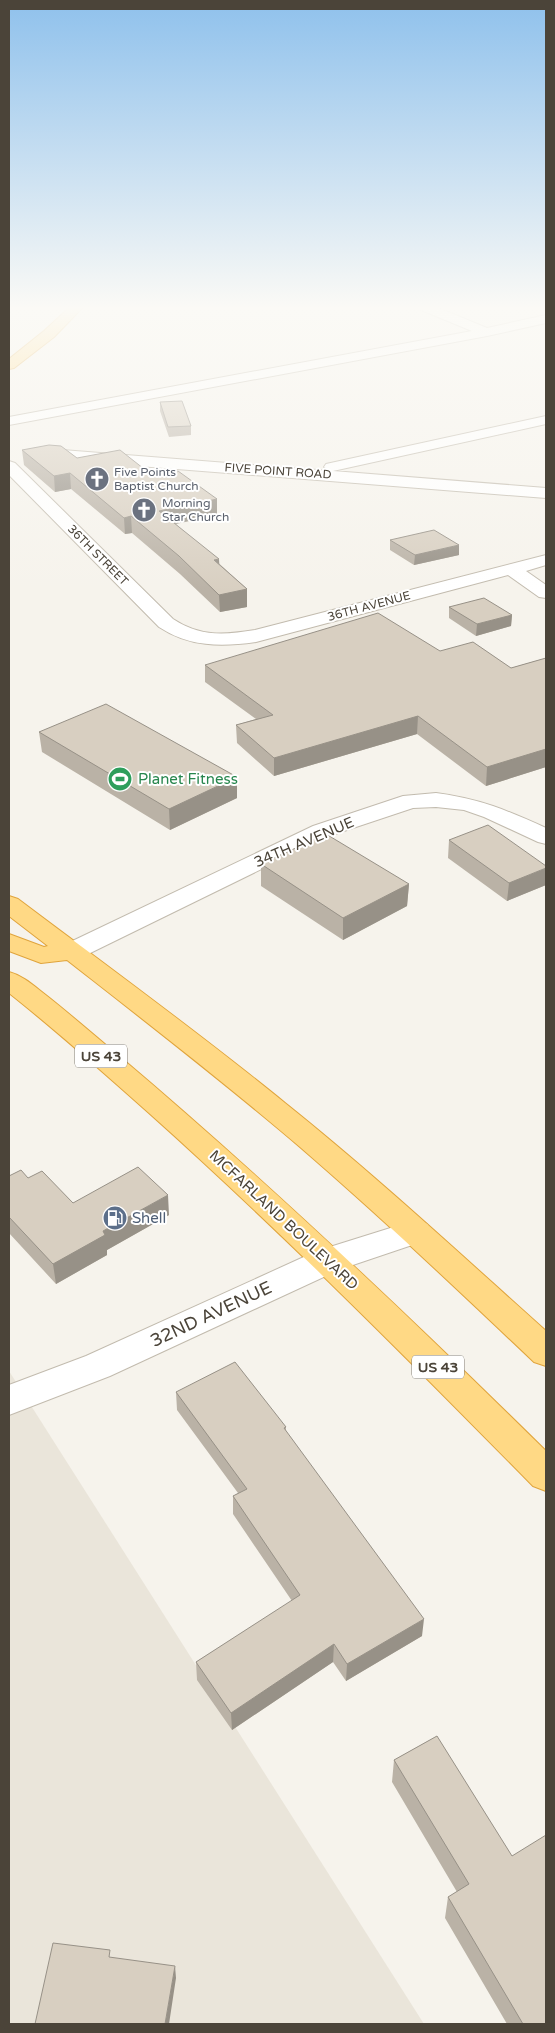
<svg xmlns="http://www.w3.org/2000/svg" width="555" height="2033" font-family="'Varela Round',sans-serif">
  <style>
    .residential { fill: #eae5da }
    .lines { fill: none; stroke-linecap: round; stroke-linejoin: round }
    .minor-casing { stroke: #c2bbae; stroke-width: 2 }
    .trunk-casing { stroke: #e0a43c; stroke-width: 2 }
    .minor { fill: #fff; fill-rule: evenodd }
    .trunk { fill: #ffd985; fill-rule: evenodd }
    .wall { fill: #bab2a6 }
    .shaded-wall { fill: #979187 }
    .building { fill: #d8cfc1; stroke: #979187 }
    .labels { text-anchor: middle; stroke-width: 4; stroke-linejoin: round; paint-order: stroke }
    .far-street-label { font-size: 12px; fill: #4b4439; stroke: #fff }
    .far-worship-label { font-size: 12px; fill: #5b616d; stroke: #fff; text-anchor: start }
    .shield { fill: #fff; stroke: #817c74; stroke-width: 1 }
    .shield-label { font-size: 14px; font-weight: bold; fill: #4b4439 }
    .leisure-label { font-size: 15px; fill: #27864d; stroke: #fff; text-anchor: start }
    .street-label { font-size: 15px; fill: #4b4439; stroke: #fff }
    .service-label { font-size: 15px; fill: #4e5e75; stroke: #fff; text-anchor: start }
    .near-street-label { font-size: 18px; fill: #4b4439; stroke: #fff }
  </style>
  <rect width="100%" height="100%" fill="#f6f3ec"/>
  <!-- residential -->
  <path class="residential" d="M9 1371 424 2024H9Z"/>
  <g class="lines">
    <defs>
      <path id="minor" d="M419 307H436L487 328 546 315V323L487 336 9 425V417L472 331 421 310Z
        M546 416V424L333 471 546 488V498L37 458 32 456 29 453 32 450 37 448 330 471 324 467 326 464Z
        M9 461 15 463 173 619C200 637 224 635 255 630L546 555V565L526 571 546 585V598L539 597 508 575 256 642C221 647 189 647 159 627L9 475Z
        M436 793C481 799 506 810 546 828V844L538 842 484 817 464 810 436 807 413 808 329 836 80 958 71 960 62 958 58 952 62 946 313 826 403 796Z
        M416 1220 427 1224 432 1232 427 1240 341 1269 110 1376 9 1415V1385L86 1356 317 1251Z"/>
      <path id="trunk" d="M70 307H83L54 337 14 368 9 369V359L44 331Z
        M9 896 18 899C107 966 198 1032 285 1103 375 1175 460 1254 546 1331V1366L534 1362C457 1289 380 1216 300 1147 224 1082 145 1021 67 960L41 963 9 951V934L44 947 48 946 9 916Z
        M9 972C24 976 35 987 47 996 71 1015 95 1036 119 1056 268 1182 408 1315 546 1451V1491L533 1486C408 1359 282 1232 149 1113 103 1072 57 1031 9 993Z"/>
    </defs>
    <!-- minor casing -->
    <use href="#minor" class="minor-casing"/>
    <!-- trunk casing -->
    <use href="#trunk" class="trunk-casing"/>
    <!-- minor -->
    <use href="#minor" class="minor"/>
    <!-- trunk -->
    <use href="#trunk" class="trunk"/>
  </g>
  <!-- wall -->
  <path class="wall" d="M160 402 191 426V435L169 437 160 411Z
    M22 450 77 458 153 476 217 515 176 524 247 589V607L220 612 180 574 132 533 125 534 71 489 55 492 24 465Z
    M390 540 459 555 414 565 390 550Z
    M449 607 512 615 511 626 476 636 449 618Z
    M440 651 511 668 546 658V767L486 786 417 734 274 776 237 743 236 725 256 719 205 682V665Z
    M39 732 237 798 170 830 42 752Z
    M449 840 546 885 507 901 448 858Z
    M261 864 409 884 407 906 343 940 261 886Z
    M9 1176 28 1178 73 1203 169 1215 107 1250V1255L56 1284 9 1233Z
    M176 1392 286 1427V1431L422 1636 346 1681 333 1662 232 1730 197 1680 196 1662 292 1601 233 1514V1496L238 1493 177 1410Z
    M437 1736 546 2024H507L445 1918 448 1897 457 1892 392 1782 394 1760Z"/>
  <!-- shaded-wall -->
  <path class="shaded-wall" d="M70 473 71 489 55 492 54 476Z
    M217 499V515L160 527 159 511Z
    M131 516 132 533 125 534 124 518Z
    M459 545V555L414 565 415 555Z
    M219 559 220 576 214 560Z
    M247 589V607L220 612 219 595Z
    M512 615 511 626 476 636 477 624Z
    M418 716 417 734 274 776V758Z
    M546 749V767L486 786 487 767Z
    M237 777V798L170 830 169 809Z
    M546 868V885L507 901 509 883Z
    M409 884 407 906 343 940V918Z
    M168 1195 169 1215 107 1250V1255L56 1284 53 1264 103 1231Z
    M424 1619 422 1636 346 1681 347 1664Z
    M334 1644 333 1662 232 1730 231 1713Z
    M175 1966 176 1978 169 2024H165Z"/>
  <!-- building -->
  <path class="building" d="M182 401 191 426 168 427 160 402Z
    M49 445 61 446 77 458 120 450 153 476 178 471 217 499 159 511 219 559 214 560 247 589 219 595 179 556 131 516 124 518 70 473 54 476 22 450Z
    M434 530 459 545 415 555 390 540Z
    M484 598 512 615 477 624 449 607Z
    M378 613 440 651 473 642 511 668 546 658V749L487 767 418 716 274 758 236 725 273 715 205 665Z
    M106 704 237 777 169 809 39 732Z
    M488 825 546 866V868L509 883 449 840Z
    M326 834 409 884 343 918 261 864Z
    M138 1167 168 1195 103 1231 105 1235 53 1264 9 1217V1176L21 1170 28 1178 42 1171 73 1203Z
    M235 1362 286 1427 284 1428 424 1619 347 1664 334 1644 231 1713 196 1662 300 1595 233 1496 247 1489 176 1392Z
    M437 1736 512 1856 546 1835V2024H523L448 1897 469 1884 394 1760Z
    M53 1943 110 1950 109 1957 175 1966 165 2024H35Z"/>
  <!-- sky -->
  <linearGradient id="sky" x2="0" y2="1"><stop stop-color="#8fc1ec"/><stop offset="0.52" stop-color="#fbfaf6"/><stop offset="1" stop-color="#fbfaf6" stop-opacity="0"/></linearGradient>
  <rect width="555" height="592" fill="url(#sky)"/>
  <!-- icons -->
  <defs>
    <symbol id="church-disc" viewBox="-11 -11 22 22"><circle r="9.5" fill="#6b7280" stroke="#fff"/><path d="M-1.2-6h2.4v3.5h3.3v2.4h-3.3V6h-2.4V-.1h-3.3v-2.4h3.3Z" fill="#fff"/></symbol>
    <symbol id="stadium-disc" viewBox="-11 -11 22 22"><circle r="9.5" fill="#2e9e5b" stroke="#fff"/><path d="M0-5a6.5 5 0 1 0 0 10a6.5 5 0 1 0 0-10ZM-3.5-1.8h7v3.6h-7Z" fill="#fff"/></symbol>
    <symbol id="fuel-disc" viewBox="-11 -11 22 22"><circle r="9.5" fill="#5c6f8a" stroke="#fff"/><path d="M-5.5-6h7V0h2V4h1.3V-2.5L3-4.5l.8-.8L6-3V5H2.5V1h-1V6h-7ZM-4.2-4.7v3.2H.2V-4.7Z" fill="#fff"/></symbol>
  </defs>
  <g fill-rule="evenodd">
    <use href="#church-disc" x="83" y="465" width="28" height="28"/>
    <use href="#church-disc" x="130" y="496" width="28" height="28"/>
    <use href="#stadium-disc" x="106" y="765" width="28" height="28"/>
    <use href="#fuel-disc" x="101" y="1204" width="28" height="28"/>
  </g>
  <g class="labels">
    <!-- far-street labels -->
    <g class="far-street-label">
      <text transform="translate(278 471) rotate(4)" y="4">FIVE POINT ROAD</text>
      <text transform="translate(98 555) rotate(45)" y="4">36TH STREET</text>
      <text transform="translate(369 606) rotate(-15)" y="4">36TH AVENUE</text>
    </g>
    <!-- far-worship labels -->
    <g class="far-worship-label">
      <text x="114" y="476">Five Points<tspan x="114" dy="14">Baptist Church</tspan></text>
      <text x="162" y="507">Morning<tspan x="162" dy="14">Star Church</tspan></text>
    </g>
    <!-- shield labels -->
    <g class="shield">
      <rect x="75" y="1044.5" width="52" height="23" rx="4"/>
      <rect x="412" y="1355.5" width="52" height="23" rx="4"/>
    </g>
    <g class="shield-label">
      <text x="101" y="1061">US 43</text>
      <text x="438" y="1372">US 43</text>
    </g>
    <!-- leisure labels -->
    <g class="leisure-label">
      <text x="138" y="784">Planet Fitness</text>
    </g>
    <!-- street labels -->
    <g class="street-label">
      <text transform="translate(304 842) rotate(-23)" y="5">34TH AVENUE</text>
      <text transform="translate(284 1220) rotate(43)" y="5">MCFARLAND BOULEVARD</text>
    </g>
    <!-- service labels -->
    <g class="service-label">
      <text x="132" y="1223">Shell</text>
    </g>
    <!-- near-street labels -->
    <g class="near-street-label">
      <text transform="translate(211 1314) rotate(-25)" y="6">32ND AVENUE</text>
    </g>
  </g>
  <!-- border -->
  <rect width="555" height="2033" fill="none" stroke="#4b4439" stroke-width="20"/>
</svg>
